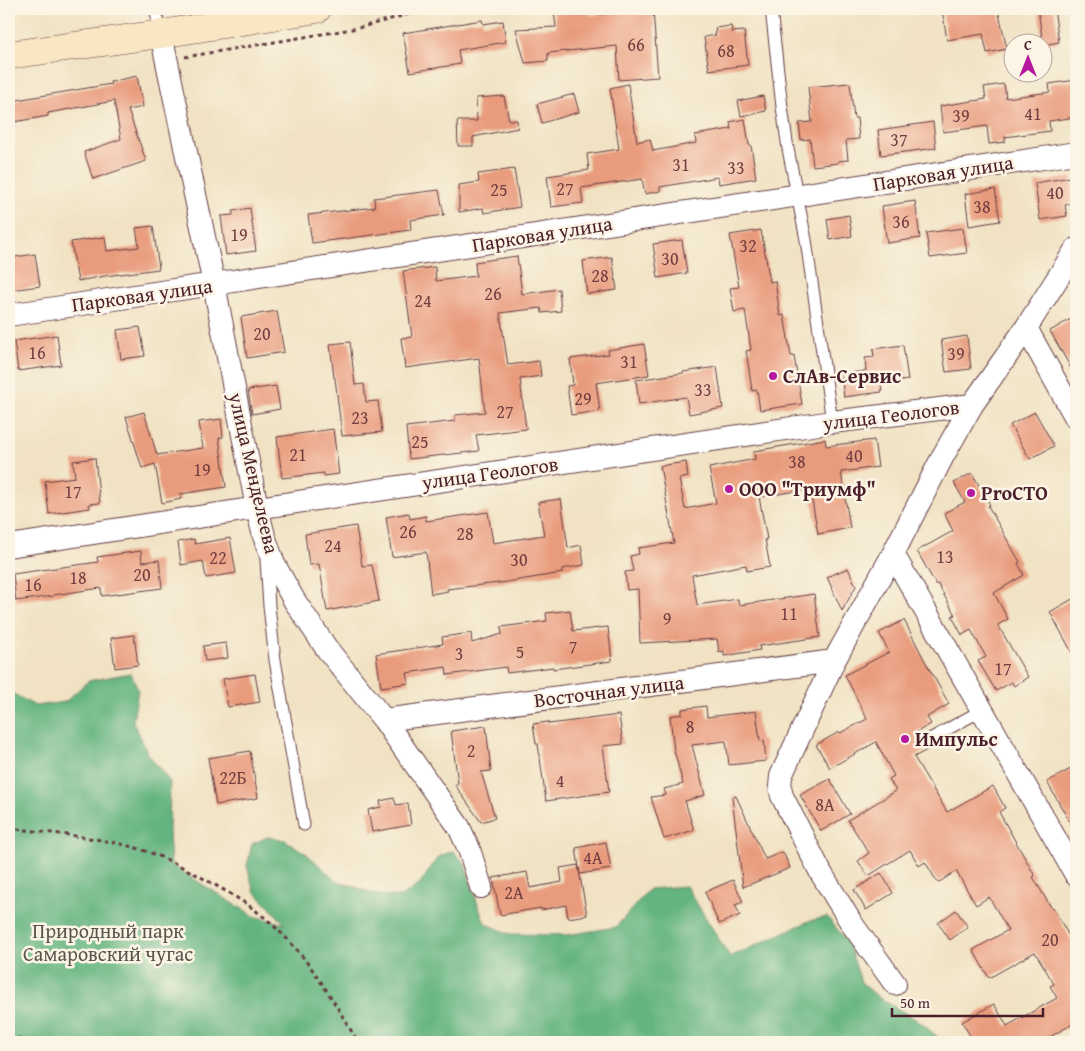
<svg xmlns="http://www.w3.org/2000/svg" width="1085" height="1051" font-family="'Gentium Book Plus',serif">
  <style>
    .forest { fill: #63b480; stroke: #566a56 }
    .building { fill: #e99b7d }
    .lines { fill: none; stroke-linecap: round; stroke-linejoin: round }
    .lane-casing { stroke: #633c42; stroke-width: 13 }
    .street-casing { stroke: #633c42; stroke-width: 24 }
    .secondary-casing { stroke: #633c42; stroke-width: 29 }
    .path { stroke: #633c42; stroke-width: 3; stroke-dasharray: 4 4; stroke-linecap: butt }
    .lane { stroke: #fff; stroke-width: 11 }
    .street { stroke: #fff; stroke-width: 22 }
    .secondary { stroke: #f9e7c3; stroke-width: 28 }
    .poi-dot { fill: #b5179e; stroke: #fcf5e5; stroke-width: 2 }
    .labels { text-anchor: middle; stroke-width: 5; stroke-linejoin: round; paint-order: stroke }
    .number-label { font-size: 18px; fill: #723e40 }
    .street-label { font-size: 20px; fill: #4a1f2b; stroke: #fcf5e5 }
    .poi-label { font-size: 20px; font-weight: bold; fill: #4a1f2b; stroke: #fcf5e5; text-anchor: start }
    .park-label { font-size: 20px; fill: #58554c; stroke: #fcf5e5 }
  </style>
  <rect width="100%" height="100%" fill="#fcf5e5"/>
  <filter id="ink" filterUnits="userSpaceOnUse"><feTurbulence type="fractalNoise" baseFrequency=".02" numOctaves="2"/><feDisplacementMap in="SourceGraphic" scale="10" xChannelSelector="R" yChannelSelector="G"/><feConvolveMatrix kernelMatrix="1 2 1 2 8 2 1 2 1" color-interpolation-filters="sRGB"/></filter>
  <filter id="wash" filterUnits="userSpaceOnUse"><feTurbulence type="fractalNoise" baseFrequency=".0096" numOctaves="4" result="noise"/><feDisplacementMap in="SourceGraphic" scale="20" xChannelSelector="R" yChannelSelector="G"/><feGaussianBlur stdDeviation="1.12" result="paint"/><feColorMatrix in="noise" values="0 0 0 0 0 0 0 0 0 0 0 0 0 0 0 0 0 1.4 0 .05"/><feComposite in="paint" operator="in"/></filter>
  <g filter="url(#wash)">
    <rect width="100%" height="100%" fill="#f0e2c3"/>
    <!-- forest -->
    <path class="forest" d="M131 673 138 690 133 721 148 754 170 782 169 831 171 865 254 916 285 924 254 891 247 866 252 844 268 837 285 840 307 854 335 880 378 895 401 897 420 884 438 857 453 851 464 862 479 908 485 923 509 934 567 935 616 927 649 889 686 886 730 957 809 921 827 917 848 942 861 982 878 997 920 1022 944 1042H9V693H12L35 706 65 702 88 681Z"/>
    <g id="blocks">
      <!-- building -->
      <path class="building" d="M581 9H589V15L653 10 658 77 619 80 617 46 548 53V61L525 63 516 29 556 27 554 11Z
        M942 9H998L1007 49 987 53 983 34 947 40Z
        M1038 9H1054L1059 42 1043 45Z
        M482 20 483 24 503 21 506 42 458 50 460 64 410 72 403 33Z
        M731 26 732 32 744 31 748 65 709 70 704 37 716 35 715 28Z
        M137 76 143 107 128 110 146 161 93 179 84 152 121 139 114 101 48 113V116L14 122 11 101 111 84 110 82Z
        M1076 80V117L1049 121 1050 131 1005 137V142L989 144 987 126 943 132 940 106 986 99 984 87 1004 84 1006 98 1050 92 1049 84Z
        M850 83 854 118H857L859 139 846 140 848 160 838 161V163L813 166 810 139 801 140 799 123 812 122 808 87Z
        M628 84 637 142 650 139 653 151 696 143 695 135 731 129 730 122 745 119 749 145H751L756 178 719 184 718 177 660 187V191L645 194 642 179 581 188 583 203 551 207 547 176 589 170 587 154 619 149 610 88Z
        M574 94 579 112 542 123 537 104Z
        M504 96 509 120H517L518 128 473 137V146H458L457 121H477L476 98Z
        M763 96 766 111 741 116 738 101Z
        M933 122 936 148 881 155 878 130Z
        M514 169 520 207 484 213 483 208 459 212V185L479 182 478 174Z
        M1071 177 1074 203 1065 205 1067 216 1040 220 1035 183Z
        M995 189 1000 221 969 226 965 194Z
        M439 190 444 215 410 220 411 230 312 243 308 215 375 207 374 198Z
        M915 201 920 238 887 243 882 206Z
        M250 208 256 251 226 255 221 216 233 215V211Z
        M849 215 852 236 830 240 827 219Z
        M153 226 159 269 105 276 78 281 71 242 105 237 107 251 139 247 136 228Z
        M963 228 967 253 930 258 926 233Z
        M761 230 770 282 775 281 780 316 784 315 791 356H794L802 404 760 410 757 390 752 391 748 363 746 351 751 350 745 310 734 312 730 288 739 287 730 235Z
        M682 240 687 273 658 278 653 244Z
        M35 254 40 286 11 290 9 277V258Z
        M517 256 522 294 559 289 561 311 542 313 541 308 500 313 508 365 539 361 541 376 520 379 526 429 476 435 479 451 409 459 406 427 455 421V415L485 412 479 358 405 368 401 338 412 337 403 271 435 267 436 281 476 276 475 262Z
        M612 257 617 290 587 294 583 261Z
        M277 311 284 352 247 358 241 317Z
        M1076 316V377L1050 331Z
        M140 327 145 356 121 359 117 330Z
        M57 335 61 365 18 371 14 341Z
        M967 336 971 369 946 372 941 340Z
        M350 342 355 385 364 384 366 402 378 401 382 432 342 436 335 378H334L330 344Z
        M644 344 649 375 596 383 600 411 571 415 567 386 573 385 570 359 609 354 608 350Z
        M903 345 908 380 881 384 882 392 844 397 841 374 866 371 865 358 874 357 873 349Z
        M717 367 723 408 689 414 686 397 639 404 636 380 683 373V372Z
        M276 386 280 409 252 414 248 390Z
        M144 412 157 455 203 448 199 422 221 419 223 437 219 438 226 487 180 494 181 499 162 503 155 464 142 468 126 417Z
        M1035 412 1054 446 1030 459 1010 425Z
        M333 429 339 474 324 476V473L282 478 277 437Z
        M825 439 826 446 874 440 878 467 841 472 850 528 818 534 810 489 759 497 767 539H765L770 567 747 571 746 565 692 575 697 605 738 599 739 605 814 594 820 637 759 646 760 650 724 656V651L719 652 717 639 640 643 638 589 627 590 625 572 633 571 630 556 639 554 638 548 674 543 660 466 686 462 688 477 679 479 685 509 716 503 709 468 755 459 754 451Z
        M95 458 100 503 89 504 90 508 49 514 45 481 75 477 73 461Z
        M972 473 990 505 988 506 1020 562 1018 563 1024 575 994 593 1008 619 998 625 1028 677 1014 686 1012 682 996 691 978 661 986 657 971 630 962 635 952 616 955 615 938 584 936 585 917 551 953 531 944 513 965 502 954 483Z
        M561 499 568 548 581 545 584 565 562 569V573L507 582 447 589 448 591 431 594 426 552 392 557 386 517 409 513 410 519 426 516V521L488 512 493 543 544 535 538 502Z
        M356 526 362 566 372 565 379 601 327 611 319 564 309 565 305 534Z
        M230 538 236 573 206 578 203 561 181 565 178 542 194 539 195 544Z
        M141 551 142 562 159 560 162 588 102 596 101 588 53 595V596L16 601 13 574 98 562 97 557Z
        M848 568 856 586 842 611 827 577Z
        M1076 597V660L1050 612Z
        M570 610 573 631 608 627 612 661 553 669V667L507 673 506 667 447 675 446 667 407 673 409 683 381 687 376 654 443 644 442 637 471 633 472 643 502 634 501 627 547 621 546 613Z
        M904 620 926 663 949 704 927 717 931 724 917 732 927 750 914 757 947 812 993 786 1005 808 999 812 1035 876 1033 877 1052 909 1053 908 1076 948V1022L1041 1042H974L962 1022 994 1004 1007 1026 1057 998 1050 986 1054 984 1035 952 989 978 973 950 1008 930 989 897 976 905 956 871 938 883 925 862 919 866 910 850 868 876 858 861 869 853 848 820 896 791 889 779 894 776 876 742 830 768 816 745 839 732 840 733 867 719 845 675 889 652 879 633Z
        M134 635 138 665 115 668 111 638Z
        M226 643 228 658 205 661 203 646Z
        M255 674 260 702 228 707 223 679Z
        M706 706 707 717 756 711 760 741 764 740 766 761 729 765 726 741 692 745 705 795 685 801 694 830 664 839 651 797 666 795 664 789 683 784 674 750 670 716 682 714V709Z
        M619 715 623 744 603 746 609 792 546 801 538 744H536L533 724 548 722 549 724Z
        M486 726 491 771 481 772 495 818 481 822 455 785 458 783 451 731Z
        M250 751 258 798 216 805 208 758Z
        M1076 766V833L1047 782Z
        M830 779 850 814 821 831 800 795Z
        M736 796 765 859 783 852 790 868 743 887 732 797Z
        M394 798 396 805 408 803 411 825 372 832 368 810 381 807 380 801Z
        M606 842 611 869 580 874 576 848Z
        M578 865 587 915 568 918 566 905 541 910V908L500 915 493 878 527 872 530 888 562 882 560 868Z
        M881 873 893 893 866 910 854 890Z
        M733 880 743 902 735 905 740 915 719 924 705 892Z
        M956 910 968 927 950 940 938 923Z"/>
    </g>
  </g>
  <g filter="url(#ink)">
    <use href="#blocks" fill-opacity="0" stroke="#633c42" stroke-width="1"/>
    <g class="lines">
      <defs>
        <path id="lane" d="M155 9 161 34
          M771 9 782 107 788 149 806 240 832 422
          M266 560 269 606 275 660 304 825
          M930 739 982 710"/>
        <path id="street" d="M161 34 214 284 257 508 264 536 274 564 294 600 327 649 384 720 459 827 469 849 481 887
          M9 315 1076 153
          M1026 328 1076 418
          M9 546 257 508 832 422 972 405
          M893 554 1076 875
          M384 720 834 661
          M895 984 852 924 821 873 782 796 780 787 781 776 834 661 893 554 943 456 972 405 1026 328 1076 249"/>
        <path id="secondary" d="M9 55 161 34 317 9"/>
      </defs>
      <!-- lane casing -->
      <use href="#lane" class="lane-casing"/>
      <!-- street casing -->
      <use href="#street" class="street-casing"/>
      <!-- secondary casing -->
      <use href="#secondary" class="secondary-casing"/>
      <!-- path -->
      <path class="path" d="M185 57 358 28 409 14 442 9
        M9 828C49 833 89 836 129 846 157 853 183 867 208 881 233 895 259 910 279 931 312 962 335 1004 358 1042
        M9 1035 27 1042"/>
      <!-- lane -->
      <use href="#lane" class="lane"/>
      <!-- street -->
      <use href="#street" class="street"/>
      <!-- secondary -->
      <use href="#secondary" class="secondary"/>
    </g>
  </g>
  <!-- markers -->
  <g class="poi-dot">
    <circle cx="773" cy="376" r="5"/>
    <circle cx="729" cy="489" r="5"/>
    <circle cx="971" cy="493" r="5"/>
    <circle cx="905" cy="739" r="5"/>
  </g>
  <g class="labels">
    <!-- number labels -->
    <g class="number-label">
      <text x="636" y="51">66</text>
      <text x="726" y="57">68</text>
      <text x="1033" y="120">41</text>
      <text x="961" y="122">39</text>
      <text x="899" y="146">37</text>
      <text x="681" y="171">31</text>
      <text x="736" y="174">33</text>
      <text x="565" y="195">27</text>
      <text x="499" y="196">25</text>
      <text x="1055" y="199">40</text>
      <text x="982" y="213">38</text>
      <text x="901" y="228">36</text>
      <text x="239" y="241">19</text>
      <text x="748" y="252">32</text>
      <text x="670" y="265">30</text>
      <text x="600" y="282">28</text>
      <text x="493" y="300">26</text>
      <text x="423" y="307">24</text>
      <text x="262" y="340">20</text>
      <text x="37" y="359">16</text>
      <text x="956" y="360">39</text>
      <text x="629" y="368">31</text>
      <text x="703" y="396">33</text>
      <text x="583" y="405">29</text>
      <text x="505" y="418">27</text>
      <text x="360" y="424">23</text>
      <text x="420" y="448">25</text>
      <text x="298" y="461">21</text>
      <text x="854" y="462">40</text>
      <text x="797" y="468">38</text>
      <text x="202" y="476">19</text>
      <text x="73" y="498">17</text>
      <text x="408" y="538">26</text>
      <text x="465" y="540">28</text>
      <text x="333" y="552">24</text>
      <text x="945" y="563">13</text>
      <text x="218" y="564">22</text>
      <text x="519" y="566">30</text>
      <text x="142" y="581">20</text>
      <text x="78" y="584">18</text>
      <text x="33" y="591">16</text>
      <text x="789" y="620">11</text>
      <text x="667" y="625">9</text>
      <text x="573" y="653">7</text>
      <text x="520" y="658">5</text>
      <text x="459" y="660">3</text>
      <text x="1003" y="675">17</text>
      <text x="690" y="733">8</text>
      <text x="471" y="757">2</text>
      <text x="233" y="784">22Б</text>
      <text x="560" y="787">4</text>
      <text x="825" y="811">8А</text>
      <text x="593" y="864">4А</text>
      <text x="514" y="899">2А</text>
      <text x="1050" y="946">20</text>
    </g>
    <!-- street labels -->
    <g class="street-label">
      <text transform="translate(943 173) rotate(-9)" y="7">Парковая улица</text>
      <text transform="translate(542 234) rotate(-9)" y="7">Парковая улица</text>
      <text transform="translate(142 295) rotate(-8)" y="7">Парковая улица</text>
      <text transform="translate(891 415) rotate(-7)" y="7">улица Геологов</text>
      <text transform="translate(254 473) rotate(77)" y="7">улица Менделеева</text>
      <text transform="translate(490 473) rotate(-8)" y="7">улица Геологов</text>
      <text transform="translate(609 691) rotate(-7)" y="7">Восточная улица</text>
    </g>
    <!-- poi labels -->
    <g class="poi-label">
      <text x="783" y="383">СлАв-Сервис</text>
      <text x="739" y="496">ООО "Триумф"</text>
      <text x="981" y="500">ProСТО</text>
      <text x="915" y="746">Импульс</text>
    </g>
    <!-- park labels -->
    <g class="park-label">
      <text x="108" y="938">Природный парк<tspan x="108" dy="23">Самаровский чугас</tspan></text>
    </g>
  </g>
  <!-- margin -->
  <rect width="1085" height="1051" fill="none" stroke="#fcf5e5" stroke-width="30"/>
  <!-- north arrow -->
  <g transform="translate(1028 58)"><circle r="24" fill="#fcf5e5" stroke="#b59f9b"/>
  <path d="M0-4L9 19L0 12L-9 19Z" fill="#b5179e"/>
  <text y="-8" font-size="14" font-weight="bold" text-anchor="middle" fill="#4a1f2b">С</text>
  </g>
  <!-- scale -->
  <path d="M892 1008v8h151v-8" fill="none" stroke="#4a1f2b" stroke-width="2.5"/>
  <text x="900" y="1008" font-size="15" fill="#4a1f2b" stroke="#fcf5e5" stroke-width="4" paint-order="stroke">50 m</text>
</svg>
